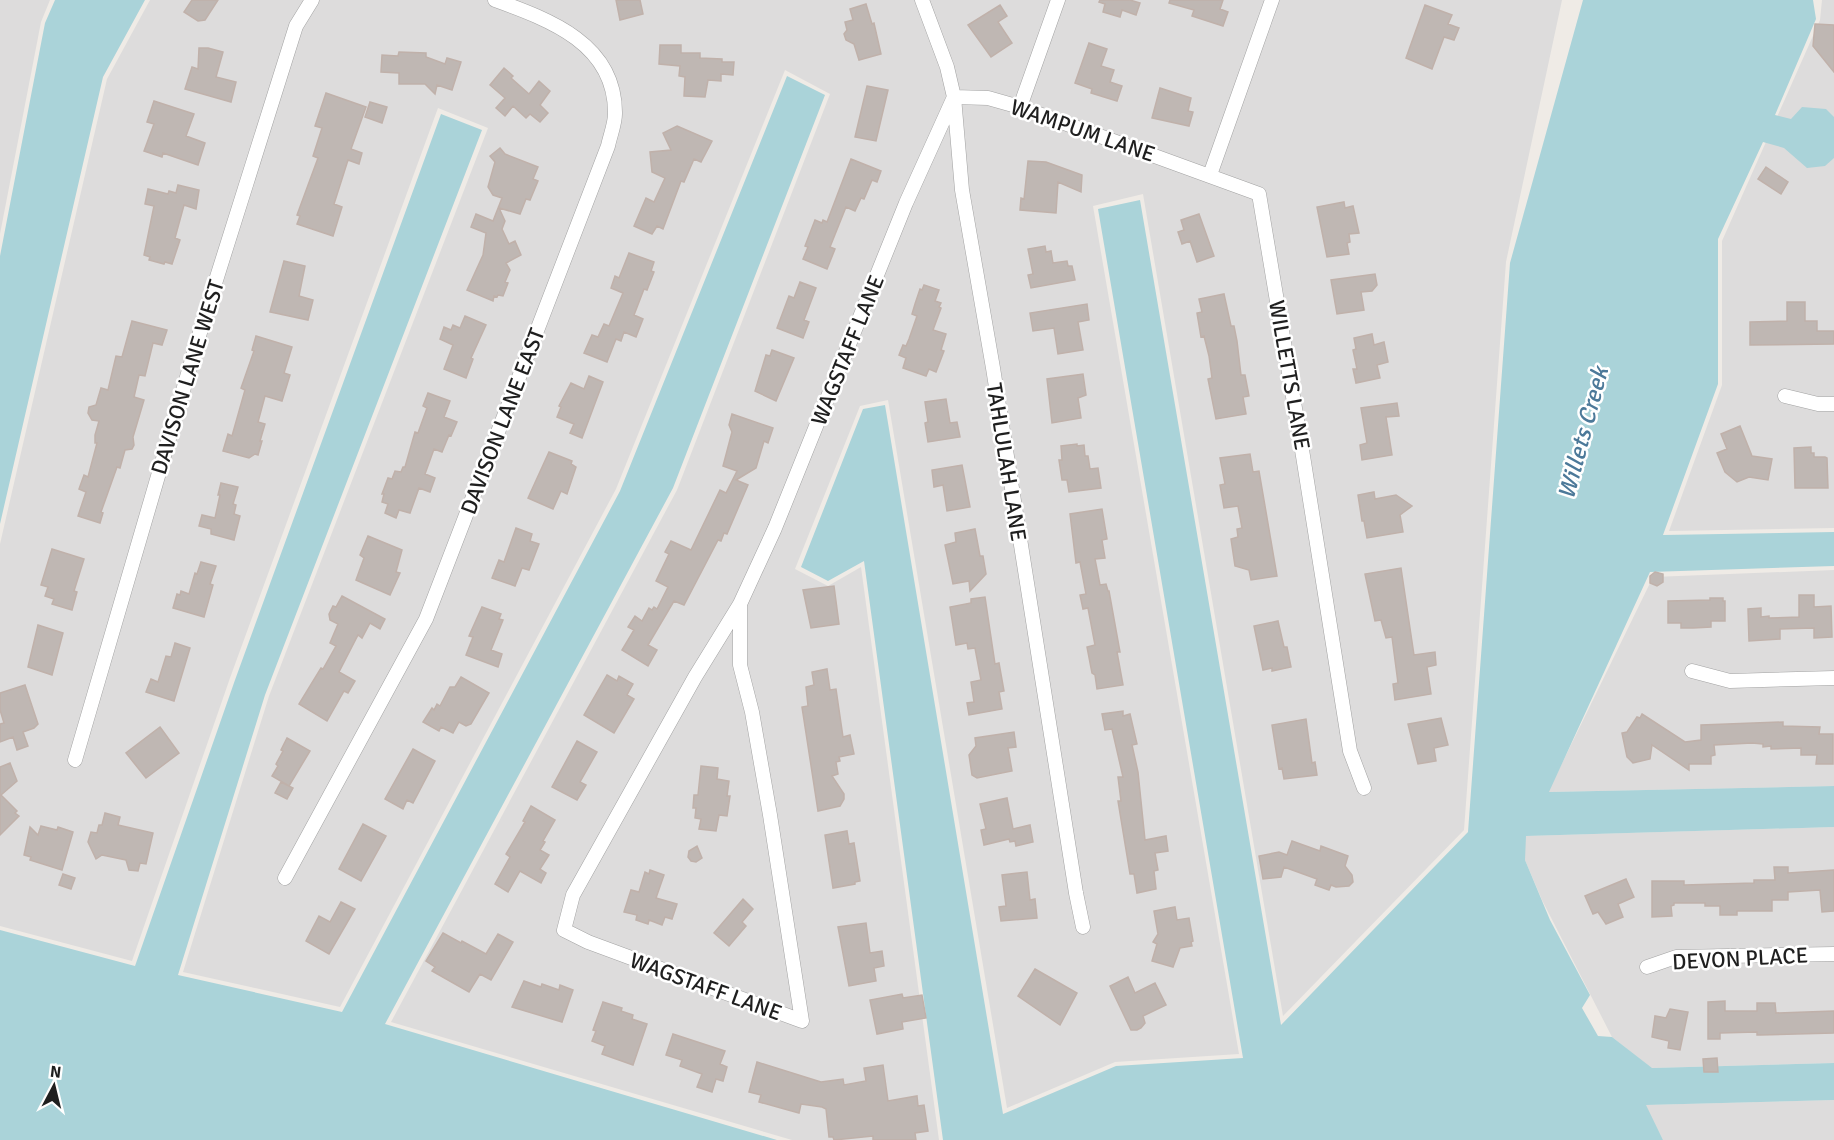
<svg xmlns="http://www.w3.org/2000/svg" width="1834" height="1140" font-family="Signika,sans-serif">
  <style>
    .residential { fill: #dddcdc }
    .water { fill: #aad3d9 }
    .building { fill: #bfb7b3; stroke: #c0b1aa; stroke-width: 1.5 }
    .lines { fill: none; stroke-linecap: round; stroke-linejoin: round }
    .minor-casing { stroke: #a3a3a3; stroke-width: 15 }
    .minor { stroke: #fff; stroke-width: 14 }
    .labels { text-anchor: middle; stroke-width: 5; stroke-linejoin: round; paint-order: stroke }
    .street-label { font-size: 22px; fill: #1f1f1f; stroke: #fff }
    .water-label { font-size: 24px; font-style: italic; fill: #4c7999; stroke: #fff }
  </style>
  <rect width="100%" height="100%" fill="#efebe6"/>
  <!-- residential -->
  <path class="residential" d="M0 0H50L41 22 0 234Z
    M150 0H1562L1506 262 1464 830 1283 1016 1143 194 1093 206 1239 1054 1115 1062 1007 1108 888 400 860 406 795 569 828 586 861 567 939 1140H792L391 1022 677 490 830 94 785 70 616 489 340 1007 183 972 269 696 488 128 438 108 230 678 132 961 0 926V544L107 79Z
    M1822 0H1834V528L1669 531 1722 385V241L1820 20Z
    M1834 570V786L1548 792 1653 577Z
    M1834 827V1063L1651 1068 1612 1037 1542 900 1525 860V836Z
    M1834 1100V1140H1663L1645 1105Z"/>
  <!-- water -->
  <path class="water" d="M55 0H145L103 77 0 524V256L45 23Z
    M1583 0H1813L1816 19 1775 115 1791 119 1802 107 1826 109 1834 117V158L1825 166 1807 168 1784 148 1763 142 1718 239V384L1663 535 1834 532V566L1650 572 1549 792 1834 786V827L1526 836 1525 860 1550 920 1590 995 1582 1008 1598 1036 1612 1037 1652 1068 1834 1063V1100L1646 1105 1663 1140H943L864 561 828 581 801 567 863 409 885 405 1003 1114 1116 1066 1243 1058 1098 209 1140 200 1281 1025 1468 832 1510 263Z
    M787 76 825 95 673 488 385 1024 777 1140H0V930L135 966 235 680 441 114 482 130 265 695 178 975 342 1012 620 491Z"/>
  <!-- building -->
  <path class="building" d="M192 0H218L205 20 198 21 184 12Z
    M616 0H640L643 14 620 20Z
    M1100 0H1130L1140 3 1136 15 1122 10 1120 17 1103 12 1105 4 1099 2Z
    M1170 0H1223L1220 9 1228 12 1223 26 1192 16 1194 10 1169 3Z
    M866 4 872 24 874 23 881 54 859 60 854 44 846 40 844 34 847 30 845 22 853 20 850 9Z
    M1000 5 1007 16 998 22 1012 43 991 57 968 25Z
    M1425 5 1452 15 1448 24 1459 28 1454 40 1444 37 1432 69 1406 58Z
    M1815 24 1834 25V72L1813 46Z
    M1089 43 1107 49 1101 66 1114 70 1110 82 1122 86 1117 101 1091 93 1092 89 1075 83Z
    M660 45H681V53H700V58L722 59V62H734L733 75 721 74V81L708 80 705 97 684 96 685 77 679 76 680 66 659 64Z
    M199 48H208L223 52 216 77 236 82 231 102 185 89 192 67 198 69Z
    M399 52 426 53V57L445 64 447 58 461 62 452 90 437 85 435 94 425 84H399V73L381 72 382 55 398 56Z
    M504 68 513 76 511 78 529 94 539 81 550 91 540 105 548 113 540 122 530 114 526 118 513 106 505 116 496 108 505 98 490 85Z
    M867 86 888 90 876 141 855 137Z
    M1160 88 1191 98 1188 111 1193 112 1189 126 1152 118Z
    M326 93 366 107 351 149 362 153 359 164 348 160 334 204 342 207 333 236 297 224 300 216 297 215 318 158 313 156 322 128 315 126Z
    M154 101 194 114 186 136 205 143 198 165 163 153 162 157 144 151 154 124 147 122Z
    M370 102 387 107 382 123 365 117Z
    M677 126 712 141 701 162 694 159 684 182 681 181 663 229 657 226 652 234 634 226 646 198 654 202 665 178 652 172 650 152 671 150 663 133Z
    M500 148 505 154 538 167 533 179 538 181 530 200 526 199 520 214 499 208 505 221 502 229 509 244 515 241 521 255 506 263 510 270 505 282 508 283 503 296 498 295 497 297 494 296 493 301 467 290 483 255 486 233 471 227 476 214 493 221 502 198 493 195 488 187 495 162 490 156Z
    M851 159 881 171 877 182 872 180 864 199 861 198 855 211 846 207 830 247 835 249 827 269 803 259 808 247 805 246 815 220 822 223 823 220 827 222Z
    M1028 161 1046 162 1082 175 1081 192 1058 182 1056 213 1020 210 1021 198 1024 199Z
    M1766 167 1788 182 1781 194 1758 179Z
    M178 185 199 190 196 209 184 205 175 238 180 240 172 264 165 262 164 264 149 260 150 257 144 255 154 206 145 204 148 189 168 194 169 191 176 193Z
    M1344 202 1345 208 1353 206 1359 233 1349 234 1350 242 1347 243 1349 254 1327 257 1317 207Z
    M1199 214 1214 256 1197 262 1190 241 1182 244 1178 232 1184 230 1181 220Z
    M1045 246 1046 252 1051 251 1053 263 1067 261 1068 266H1072L1075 280 1031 288 1028 275 1033 274 1028 249Z
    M629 253 654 262 651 271 654 272 647 290 644 289 634 315 643 319 636 337 624 332 621 341 616 339 607 362 584 353 592 335 598 337 604 324 609 326 623 293 611 288 615 276 619 278Z
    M284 261 305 266 299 296 313 300 308 320 270 312Z
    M1375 274 1377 285 1372 291 1361 292 1364 310 1337 314 1331 280Z
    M800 282 816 288 804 320 809 322 803 338 777 328 789 296 794 298Z
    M924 285 939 290 935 301 941 303 939 307 941 308 933 330 946 334 941 350 944 351 936 372 929 369 926 376 903 368 906 358 899 355 903 345 906 346 909 339 917 316 912 314 915 304 920 289 922 290Z
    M1224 294 1231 326H1234L1237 341 1241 375H1245L1249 396 1243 397 1246 414 1216 419 1208 379 1212 378 1209 356 1204 336 1201 337 1197 313 1202 312 1199 299Z
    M1787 302H1805V321H1817V331H1834V344L1750 345V322L1787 321Z
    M1087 304 1089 320 1078 322 1083 350 1058 354 1054 328 1033 331 1030 313Z
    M465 316 486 325 471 358 473 359 466 378 444 369 453 345 440 339 444 327 451 330 453 325 460 328Z
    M132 321 167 330 162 345 153 343 145 376 139 375 134 397 144 400 133 437 134 445 132 449 125 450 120 468 117 467 101 512 103 513 100 523 78 516 86 492 79 489 84 475 88 477 97 443H95V435L99 421 92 420 88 413 89 407 96 405 101 388 108 390 116 356 122 357Z
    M1372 334 1374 345 1384 342 1388 362 1377 365 1380 378 1356 383 1353 369H1357L1353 350 1356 349 1354 338Z
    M256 336 292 347 284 373 290 375 282 401 265 396 258 422 265 424 260 441H262L258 455 255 454 249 458 223 451 228 434 232 436 245 390 241 388 254 351 252 350Z
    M772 350 794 358 776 401 755 391 766 355 770 356Z
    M1083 374 1086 395 1078 398 1081 418 1052 423 1047 379Z
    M589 376 603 382 582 438 570 433 574 424 557 417 561 407 559 406 571 383 584 389Z
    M428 393 450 401 444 417 457 422 451 436 449 435 442 452 434 449 425 474 435 478 430 492 419 488 410 513 399 510 396 518 385 513 388 504 382 502 384 494H382L388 478 392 479 395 471 401 472 403 467H405L415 432 418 433 427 408 423 406Z
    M946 399 950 423 957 422 960 437 928 442 925 423 928 422 925 402Z
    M1397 403 1399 416 1386 417 1392 455 1362 460 1360 445 1367 443 1361 408Z
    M732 414 773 428 768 443 764 441 756 468 736 480 748 485 727 534 724 533 721 541 718 540 684 605 674 601 648 645 657 650 648 666 622 650 634 630 628 627 635 616 642 621 649 608 652 610 654 607 657 609 668 587 656 581 669 554 665 552 671 541 691 550 720 490 726 493 737 471 723 466 732 432 729 425Z
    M1740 426 1752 456 1772 459 1768 480 1749 477 1737 482 1725 472 1717 453 1727 449 1721 434Z
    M1077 444V446L1084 445 1085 456H1088L1090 469 1098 468 1101 488 1069 492 1067 480H1062L1059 460H1062L1061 446Z
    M1811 447V453H1814V457H1825L1827 458 1828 488H1795L1794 448Z
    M549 452 572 461 571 464 576 467 567 494 561 491 553 509 528 498Z
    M1250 454 1253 472 1259 471 1277 576 1251 580 1249 570 1235 566 1231 539 1238 537 1237 529 1242 528 1238 506 1224 508 1220 485 1225 484 1220 458Z
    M962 465 970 507 947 511 943 485 934 487 932 470Z
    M221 483 238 487 233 504 236 505 234 514 240 516 234 540 211 534V529L199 526 202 515 215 518 220 495H218Z
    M1374 492 1375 499 1396 495 1412 506 1400 515 1403 532 1367 538 1364 521H1362L1358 495Z
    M1102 509 1107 539 1102 540 1105 558 1095 559 1100 585 1106 584 1108 591H1109L1120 652H1117L1123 685 1097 689 1095 675 1092 673 1087 647 1095 645 1088 608 1083 609 1080 595 1086 594 1080 562 1076 563 1070 514Z
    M516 528 532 534 530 541 539 544 529 570 522 568 515 586 492 578 499 560 504 562Z
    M975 529 980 556H983L986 574 970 591 969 581 953 584 945 545 956 542 955 533Z
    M368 536 402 550 396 572 400 573 390 595 356 580 364 558 360 555Z
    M52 549 84 559 74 591 77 592 72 610 52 604 54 599 45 596 48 587 41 585Z
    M201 562 216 566 210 584 213 585 204 617 173 608 177 594 180 595 181 591 189 594 195 573 197 574Z
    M1401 568 1414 655 1435 652 1436 665 1427 667 1431 694 1395 700 1393 684 1398 683 1392 637 1386 638 1381 620 1375 621 1365 574Z
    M1655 572 1663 574V582L1657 586 1650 583V576Z
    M834 586 839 624 811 628 803 590Z
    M1799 595H1814V607L1831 606 1832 637 1814 638V628L1780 629V639L1749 641 1748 609 1761 608V617L1769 616V618L1799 617Z
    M342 596 385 619 380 629 370 623 362 638 358 635 339 672 355 681 348 693 344 691 327 721 299 704 321 668 323 669 336 646 330 643 338 624 330 620 329 614 333 606 336 607Z
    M985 597 995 664 999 663 1004 691 999 692 1002 709 969 715 967 703 974 702 971 682 981 680 975 648 968 649 967 643 956 645 950 607 971 603V599Z
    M1710 598H1723V601H1725V621H1711V627L1693 628H1681V623H1668V601L1710 600Z
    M482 607 501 614 499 619 503 620 491 650 502 654 498 667 466 655 473 637 469 636Z
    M1278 621 1284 647H1287L1291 667 1272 671V668L1263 670 1254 626Z
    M38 625 63 633 52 675 28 667Z
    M175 643 190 648 174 701 146 692 151 679 158 682 166 656 171 657Z
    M827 669 830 690 836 689 843 737 850 735 854 754 839 757 840 761 836 762 838 774 832 776 844 794V799L840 806 818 811 802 707 808 706 806 687 814 685 812 672Z
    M607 675 617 681 619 676 633 684 627 695 634 699 614 733 584 715Z
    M461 677 489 693 471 724 466 726 459 722 453 733 441 727 439 731 423 722 432 708 434 710 437 704 440 706 450 687H455Z
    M25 685 38 724 34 728 23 732 28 746 17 750 13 737 0 742V724L4 723 0 710V693Z
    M1123 711V716L1130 714 1137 744 1132 745 1138 772 1145 840 1166 836 1168 851 1155 853 1158 870 1154 871 1156 889 1137 893 1134 874H1130L1118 801H1121L1118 777H1123L1112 729 1105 730 1102 714Z
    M1642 714 1685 742 1701 740V725L1783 722V726L1820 727 1819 734H1833V764H1816L1817 755H1801V748L1771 749V746L1763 747V744L1752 743 1714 745 1715 755 1711 756V764H1689V770L1652 745 1650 759 1633 763 1627 757 1622 733 1627 732 1637 717 1640 718Z
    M1441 718 1448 745 1434 748 1436 761 1418 764 1408 724Z
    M1306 719 1312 763 1315 762 1317 775 1284 779 1282 768 1279 769 1272 725Z
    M160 727 179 753 146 778 126 753Z
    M1014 732 1016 747 1008 748 1012 771 977 778 972 775 969 755 976 746 975 738Z
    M287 738 310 751 289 786 272 776 278 766 276 764 283 751 281 750Z
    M577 741 597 752 580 782 586 785 577 800 552 787Z
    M413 749 435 761 413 803 407 800 403 809 385 799Z
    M10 763 17 781 1 795 17 811 15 813 19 816 0 835V767Z
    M701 766 718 768 717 779 729 781 727 796H730L727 816 719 815 716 831 699 829 701 819 695 818 696 808H693L694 795H698Z
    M281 782 293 788 287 799 275 793Z
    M1007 798 1013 829 1030 825 1033 842 1016 846 1015 841 1010 842 1009 839 984 845 981 830 986 829 980 804Z
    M531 806 555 820 543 841 545 842 540 850 549 855 540 869 546 873 541 883 520 871 508 892 495 884 510 857 506 854 525 822 523 821Z
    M105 813 120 817 118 825 153 833 146 864 140 863 138 871 129 870 126 860 102 855 96 859 88 842 91 832 97 833 99 825H102Z
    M363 824 386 836 361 881 339 869Z
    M41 826 57 830 58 827 73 832 62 870 30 860 31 857 24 855 30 827 38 835Z
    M847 831 849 844 854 843 860 881 855 882V884L833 888 825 835Z
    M1292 841 1320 851 1321 846 1348 856 1345 866 1352 875 1353 882 1349 886 1336 887 1331 885 1329 890 1315 885 1317 879 1284 867 1281 877 1263 879 1259 856 1279 852 1287 855Z
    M697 846 702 858 696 862 691 861 688 857 689 851Z
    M1774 867H1788V873L1834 870V911L1822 912 1820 890 1788 892V900H1772V911H1737V915H1720V906H1705V903H1674V905L1671 906 1672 916 1652 917V881H1684V885L1754 883V880H1775Z
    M650 870 664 875 656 898 677 904 672 919 665 917 662 925 649 920 648 924 636 920 637 915 624 912 631 890 639 892 645 872 649 874Z
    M1027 872 1030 900 1035 899 1037 918 1001 921 999 907 1006 906 1002 875Z
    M63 874 75 878 71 889 59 885Z
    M1626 879 1634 897 1618 904 1623 917 1606 924 1598 912 1593 914 1585 896Z
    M743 899 753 909 742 922 746 926 729 946 714 933Z
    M341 902 355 909 329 954 306 941 319 916 330 922Z
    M1175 907 1177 920 1189 918 1193 941 1191 942 1192 946 1180 948 1173 967 1152 961 1157 944 1153 942 1158 934 1154 911Z
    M866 923 870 953 882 951 884 966 874 968 876 981 849 986 838 927Z
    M443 933 461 943 462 941 486 954 498 934 513 942 491 980 480 974 469 992 432 971 435 967 426 961Z
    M1035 969 1077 993 1060 1025 1018 996Z
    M1128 977 1135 993 1155 983 1166 1005 1143 1016 1145 1023 1141 1028 1137 1030H1131L1110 986Z
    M524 981 541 987 542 984 559 990 560 985 573 990 562 1022 512 1007Z
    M902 994 903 998 922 995 926 1018 902 1022 903 1029 877 1034 870 1000Z
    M1725 1001V1011H1757V1003H1775L1776 1013 1834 1011V1033L1760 1035H1757V1032L1720 1033V1039H1708V1002Z
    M603 1002 622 1008 621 1011 633 1015 632 1019 647 1024 633 1065 602 1054 605 1046 592 1041 596 1031 593 1030Z
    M1670 1009 1688 1012 1680 1050 1668 1048 1669 1041 1652 1037 1655 1016 1666 1018Z
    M673 1034 725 1051 720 1064 727 1067 723 1081 716 1079 712 1092 697 1087 702 1074 680 1066 682 1060 666 1055Z
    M1717 1058 1718 1072H1704L1703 1059Z
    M757 1062 821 1082 843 1079 844 1085 866 1081 864 1068 883 1065 888 1101 917 1096 918 1106 924 1105 928 1131 915 1133 916 1140H873V1136L834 1140 833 1137H829L826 1109 822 1107 801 1104 799 1113 759 1102 761 1095 749 1092Z"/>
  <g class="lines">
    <defs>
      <path id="minor" d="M922 0 947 67 954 97 962 190 993 368 1076 893 1083 927
        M1020 107 1058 0
        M1210 175 1272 0
        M1785 396 1818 404H1834
        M740 604 775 528 906 203 954 97 988 98 1020 107 1259 194 1303 456 1350 751 1364 788
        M740 604V665L752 712 770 815 802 1021 588 942 564 930 573 895 695 677Z
        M1692 671 1730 681 1834 678
        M75 760 206 312 296 26 312 0
        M285 878 426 619 608 146C610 136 615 124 615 114 616 44 550 20 495 0
        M1647 967 1676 957 1834 954"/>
    </defs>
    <!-- minor casing -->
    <use href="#minor" class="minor-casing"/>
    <!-- minor -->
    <use href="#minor" class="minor"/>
  </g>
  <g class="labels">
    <!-- street labels -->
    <g class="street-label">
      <text transform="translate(1083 130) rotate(19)" y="8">WAMPUM LANE</text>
      <text transform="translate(847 350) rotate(-68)" y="8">WAGSTAFF LANE</text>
      <text transform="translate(1290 375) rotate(80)" y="8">WILLETTS LANE</text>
      <text transform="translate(187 377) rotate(-73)" y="8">DAVISON LANE WEST</text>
      <text transform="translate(502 421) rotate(-69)" y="8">DAVISON LANE EAST</text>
      <text transform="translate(1007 462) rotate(81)" y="8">TAHLULAH LANE</text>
      <text transform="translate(1740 958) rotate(-3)" y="8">DEVON PLACE</text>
      <text transform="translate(706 986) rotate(20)" y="8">WAGSTAFF LANE</text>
    </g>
    <!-- water labels -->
    <g class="water-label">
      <text transform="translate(1583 433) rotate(-75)" y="8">Willets Creek</text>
    </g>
  </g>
  <!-- north arrow -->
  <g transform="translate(54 1086) rotate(7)" stroke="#ffffff" stroke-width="4.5" paint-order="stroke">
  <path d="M0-4.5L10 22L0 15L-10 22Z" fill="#1f1f1f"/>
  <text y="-9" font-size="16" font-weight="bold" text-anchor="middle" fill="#1f1f1f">N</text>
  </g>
</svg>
